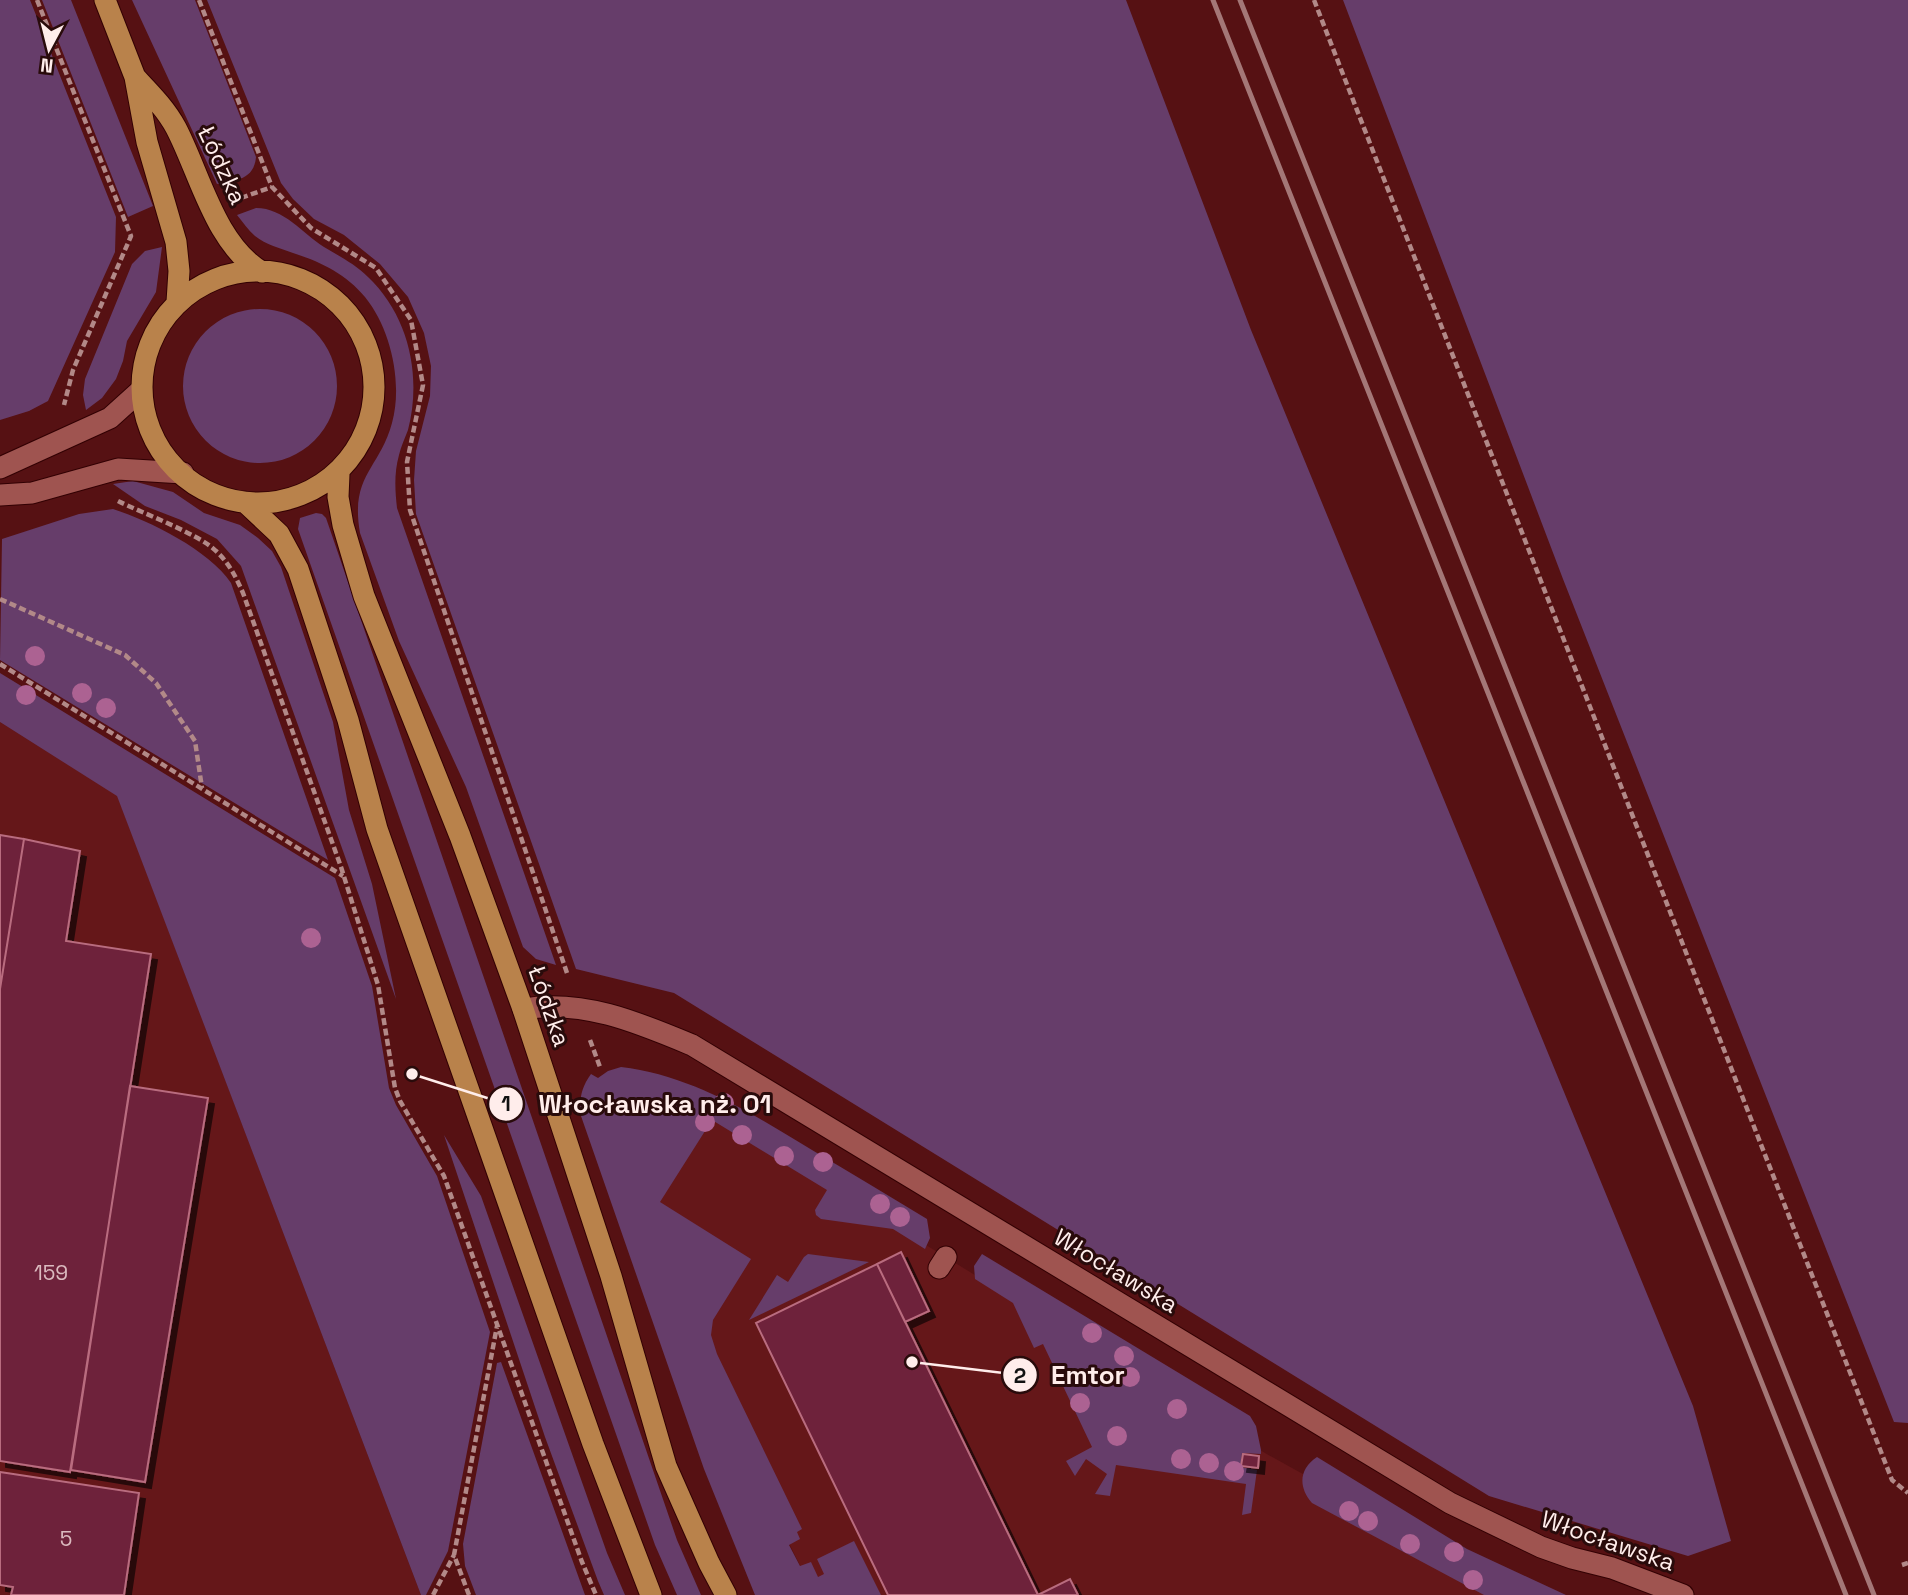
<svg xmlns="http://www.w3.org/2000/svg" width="1908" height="1595" font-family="'Space Grotesk',sans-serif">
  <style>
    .built { fill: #651719 }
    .green { fill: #663d6a }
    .building { fill: #6e213a; stroke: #b96c7f; stroke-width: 2; filter: url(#shadow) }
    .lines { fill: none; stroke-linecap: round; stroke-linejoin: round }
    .lane-casing { stroke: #320003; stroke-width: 23 }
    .street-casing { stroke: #320003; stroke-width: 23 }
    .primary-casing { stroke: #320003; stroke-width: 23 }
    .path { stroke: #b28988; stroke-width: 4.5; stroke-dasharray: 7 3.5; stroke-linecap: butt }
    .lane { stroke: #9f5450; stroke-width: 21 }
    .street { stroke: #9f5450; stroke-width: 21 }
    .primary { stroke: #b9824b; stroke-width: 21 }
    .rail { stroke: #a47777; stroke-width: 5 }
    .tree { fill: #ac6292 }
    .labels { text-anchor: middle; stroke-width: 6; stroke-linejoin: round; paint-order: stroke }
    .number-label { font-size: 21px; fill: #dbbabf }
    .street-label { font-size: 24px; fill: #ffedeb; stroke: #290b0b }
    .leader { fill: none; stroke: #ffedeb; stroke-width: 2.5 }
    .callout-dot { fill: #ffedeb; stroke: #290b0b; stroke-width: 2.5 }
    .mark-label { font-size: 21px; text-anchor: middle; font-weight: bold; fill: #111 }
    .callout-label { font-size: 26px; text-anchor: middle; font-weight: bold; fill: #ffedeb; stroke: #290b0b; stroke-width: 6; stroke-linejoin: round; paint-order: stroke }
  </style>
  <defs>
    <filter id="shadow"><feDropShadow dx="6" dy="6" stdDeviation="0" flood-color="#0009"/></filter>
  </defs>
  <rect width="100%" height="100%" fill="#561113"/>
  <!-- built -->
  <path class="built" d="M0 722 117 795 421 1595H0Z
    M701 1107 1265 1453 1521 1595H815L747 1460 627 1163Z"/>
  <!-- green -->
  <path class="green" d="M0 0H30L116 217 115 252 48 401 29 411 0 420Z
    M42 0H71L153 206 128 217Z
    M132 0H195L256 157C254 180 236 180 217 184Z
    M207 0H1126L1251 330 1693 1406 1731 1541 1688 1556 1489 1496 674 993 576 969 416 514 414 480 416 451 430 396 431 366 424 333 408 297 380 264 344 235 314 219 293 199 281 183Z
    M1343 0H1908V1423L1894 1422 1563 579Z
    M256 208C284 208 302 233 324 247 339 256 355 264 368 277 409 316 422 376 408 430 405 438 401 446 399 455 394 473 395 490 397 508L556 965 536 959 523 947 466 787 399 641 360 533C350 475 379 470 392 423 403 383 391 329 365 297 346 274 321 262 293 253 280 248 266 245 255 236 248 230 243 222 237 215Z
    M162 247 156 292 127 341 123 361 116 379 102 398 86 410 83 395 85 379 132 264 145 251Z
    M183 386a77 77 0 1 1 154 0a77 77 0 1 1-154 0Z
    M133 481 173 492 204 513 240 525 258 538 272 551 281 567 333 722 349 810 372 884 396 999 241 566 217 539 181 520 145 506 113 484Z
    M113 509C150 521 209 550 231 583L328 860 0 660 2 539 79 514Z
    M316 513 322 514 326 518 677 1540 701 1595H677L655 1545 298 529 300 518Z
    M0 673 335 878 372 986 389 1088 396 1105 437 1176 490 1332 448 1551 426 1595H421L117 796 0 722Z
    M621 1067C691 1075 753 1114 812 1150 851 1173 889 1196 927 1219L930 1238 925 1249 893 1229 821 1219 816 1215 815 1210 827 1190 712 1120 660 1202 751 1259 713 1320 711 1335 717 1354 802 1529 797 1532 800 1539 789 1545 800 1566 811 1562 818 1577 824 1574 817 1559 854 1541 881 1595H755L704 1469 581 1116C579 1099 581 1088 591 1074L598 1078 608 1071Z
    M444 1135 481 1196 607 1553 625 1595H604L598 1581 545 1437Z
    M808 1254 869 1262 749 1320 777 1275 788 1282 804 1257Z
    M982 1254 1250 1416 1256 1426 1261 1450V1454L1242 1453 1241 1467 1257 1470 1251 1513 1242 1515 1246 1484 1116 1465 1110 1496 1095 1494 1107 1474 1086 1459 1075 1476 1066 1461 1092 1447 1043 1344 1034 1348 1013 1303 975 1279 974 1266Z
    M501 1362 585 1595H476L465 1566 463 1544 497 1363Z
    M1317 1457 1467 1549 1566 1595H1484L1312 1503C1298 1487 1299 1469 1317 1457Z"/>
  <!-- building -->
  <path class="building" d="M0 835 24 839 0 989Z
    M24 839 80 851 66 941 151 954 70 1472 0 1461V989Z
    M130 1086 208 1098 145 1482 71 1470Z
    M901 1252 929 1311 905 1322 877 1264Z
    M877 1264 1038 1595 1070 1579 1078 1595H888L756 1323Z
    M1243 1454 1259 1456 1258 1468 1241 1466Z
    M0 1472 139 1493 124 1595H11L13 1587 0 1585Z"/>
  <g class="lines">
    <defs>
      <path id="lane" d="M939 1268 946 1257"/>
      <path id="street" d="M0 468 110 418 141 390
        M0 495 32 493 118 469 183 473
        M523 1009C583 999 637 1022 692 1045L1450 1503 1541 1547 1572 1558 1612 1568 1683 1595"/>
      <path id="primary" d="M105 0 135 77 147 142 176 242 179 271 177 302
        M135 77C150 93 166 109 176 128 200 174 215 244 262 272
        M142 387a116 116 0 1 1 232 0a116 116 0 1 1-232 0Z
        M339 474 338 497 343 525 364 596 460 836 523 1009 611 1276 666 1466 709 1563 726 1595
        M245 502 279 534 298 569 348 720 377 829 593 1444 651 1595"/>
    </defs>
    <!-- lane casing -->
    <use href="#lane" class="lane-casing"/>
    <!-- street casing -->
    <use href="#street" class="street-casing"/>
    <!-- primary casing -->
    <use href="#primary" class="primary-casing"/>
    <!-- path -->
    <path class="path" d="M37 0 131 236 73 370 64 405
      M199 0 272 187 311 228 376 268 411 320 423 385 407 462 410 510 568 976
      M1314 0 1892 1480 1908 1493
      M241 198 272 187
      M118 501C142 513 199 534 216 551 229 563 236 577 243 593L341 867 378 985 395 1088 400 1101 444 1176 582 1562 596 1595
      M0 599 125 655 156 683 195 741 202 788
      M0 664 343 876
      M590 1040 600 1067
      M1902 1565 1908 1563
      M433 1595 454 1555
      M469 1595 454 1555 497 1326"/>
    <!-- lane -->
    <use href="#lane" class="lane"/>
    <!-- street -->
    <use href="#street" class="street"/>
    <!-- primary -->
    <use href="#primary" class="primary"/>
    <!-- rail -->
    <path class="rail" d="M1213 0 1846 1595
      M1240 0 1874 1595"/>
  </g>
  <!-- trees -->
  <g class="tree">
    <circle cx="35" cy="656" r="10"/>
    <circle cx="82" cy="693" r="10"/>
    <circle cx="26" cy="695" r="10"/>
    <circle cx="106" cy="708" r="10"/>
    <circle cx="311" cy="938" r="10"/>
    <circle cx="724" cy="1103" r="10"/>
    <circle cx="705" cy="1122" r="10"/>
    <circle cx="742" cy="1135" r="10"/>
    <circle cx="784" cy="1156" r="10"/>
    <circle cx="823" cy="1162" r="10"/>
    <circle cx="880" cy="1204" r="10"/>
    <circle cx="900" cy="1217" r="10"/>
    <circle cx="1092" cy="1333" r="10"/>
    <circle cx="1124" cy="1356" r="10"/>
    <circle cx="1130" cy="1377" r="10"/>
    <circle cx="1080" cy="1403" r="10"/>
    <circle cx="1177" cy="1409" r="10"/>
    <circle cx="1117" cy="1436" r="10"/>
    <circle cx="1181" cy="1459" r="10"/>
    <circle cx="1209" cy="1463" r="10"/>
    <circle cx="1234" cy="1471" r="10"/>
    <circle cx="1349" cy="1511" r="10"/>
    <circle cx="1368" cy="1521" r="10"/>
    <circle cx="1410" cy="1544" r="10"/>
    <circle cx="1454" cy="1552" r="10"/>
    <circle cx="1473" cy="1580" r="10"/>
  </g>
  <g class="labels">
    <!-- number labels -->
    <g class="number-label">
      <text x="51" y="1280">159</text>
      <text x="66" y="1546">5</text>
    </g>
    <!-- street labels -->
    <g class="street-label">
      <text transform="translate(222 165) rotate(65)" y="8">Łódzka</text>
      <text transform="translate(549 1006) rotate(71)" y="8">Łódzka</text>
      <text transform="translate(1116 1271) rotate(31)" y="8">Włocławska</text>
      <text transform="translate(1608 1541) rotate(19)" y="8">Włocławska</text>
    </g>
  </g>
  <!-- callouts -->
  <path class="leader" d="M412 1074L506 1104M912 1362L1020 1375"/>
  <g class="callout-dot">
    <circle cx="412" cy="1074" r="7"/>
    <circle cx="912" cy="1362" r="7"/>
    <circle cx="506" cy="1104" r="18"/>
    <circle cx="1020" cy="1375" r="18"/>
  </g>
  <g class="mark-label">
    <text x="506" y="1111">1</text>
    <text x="1020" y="1383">2</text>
  </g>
  <g class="callout-label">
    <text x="655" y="1113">Włocławska nż. 01</text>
    <text x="1088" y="1384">Emtor</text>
  </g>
  <!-- north arrow -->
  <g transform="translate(49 49) rotate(187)" stroke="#290b0b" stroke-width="5" paint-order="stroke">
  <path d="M0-5L12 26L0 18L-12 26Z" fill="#ffedeb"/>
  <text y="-10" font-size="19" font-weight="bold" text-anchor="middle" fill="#ffedeb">N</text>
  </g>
</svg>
